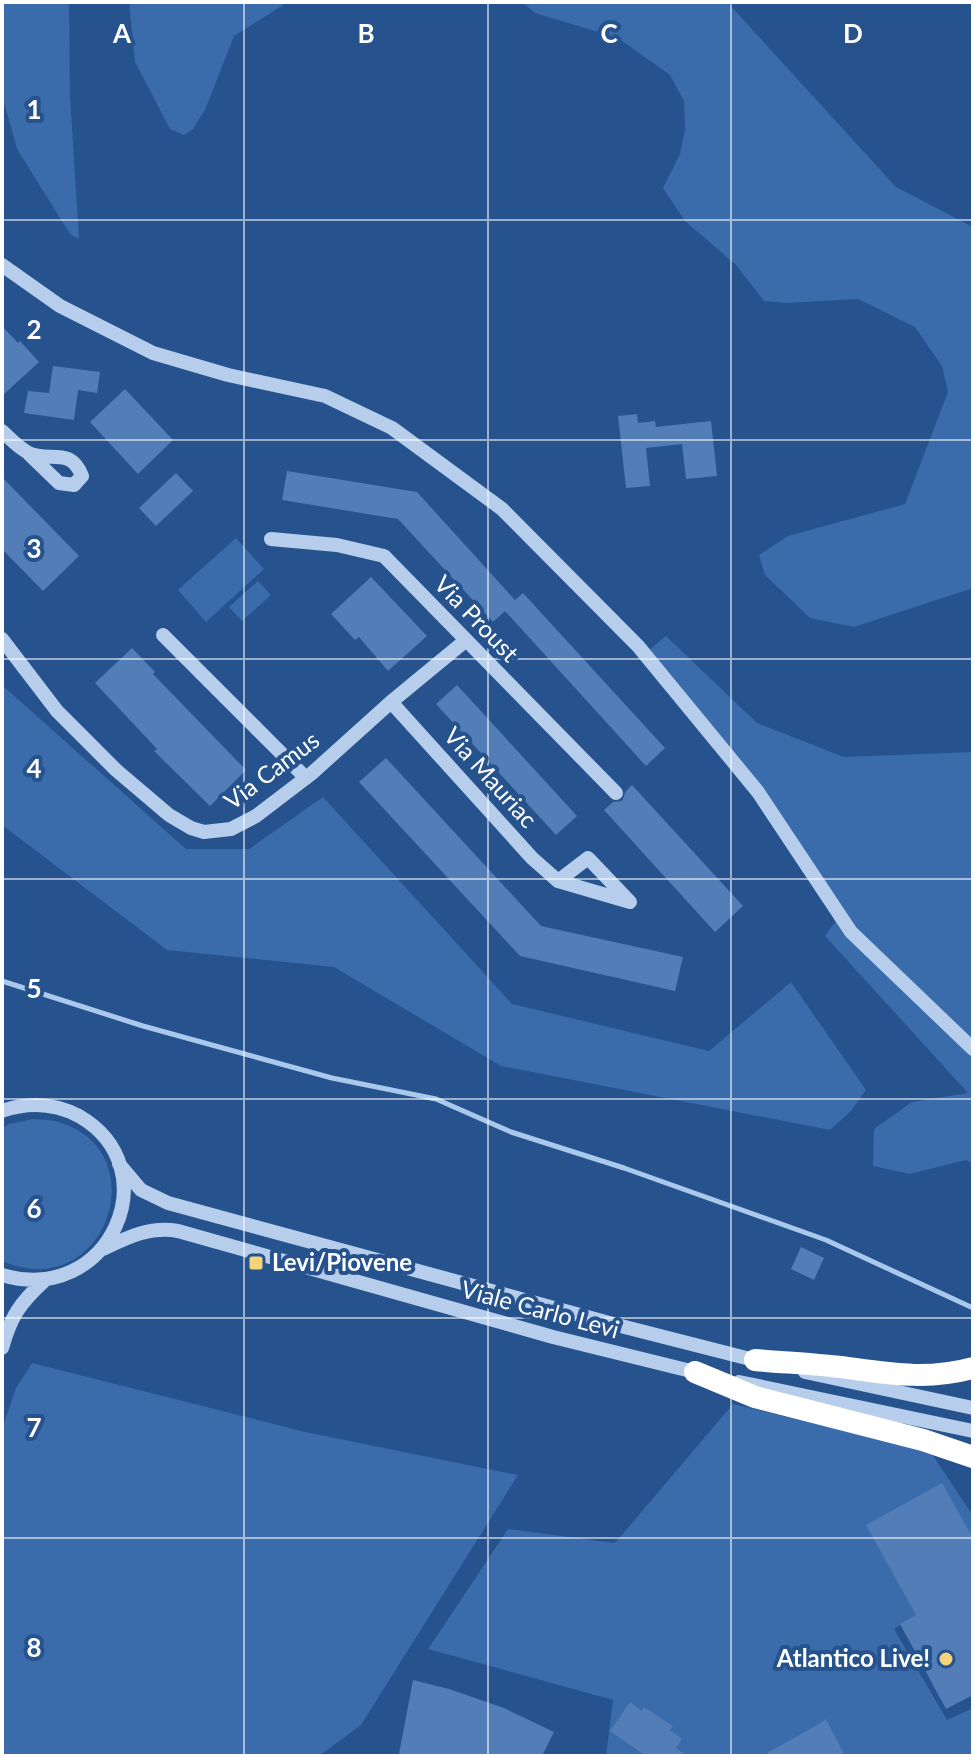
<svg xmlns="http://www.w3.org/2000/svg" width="975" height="1758" font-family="Lato,sans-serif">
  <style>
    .green { fill: #3a6baa }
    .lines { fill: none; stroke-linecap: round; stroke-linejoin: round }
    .stream { stroke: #aac8eb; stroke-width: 5 }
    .building { fill: #527db6 }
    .minor { stroke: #b6cdeb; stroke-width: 14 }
    .highway { stroke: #fff; stroke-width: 22 }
    .grid { fill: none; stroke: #fff; stroke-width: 2; stroke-opacity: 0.55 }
    .poi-dot { fill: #f4d37b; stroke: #26528e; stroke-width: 3 }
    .labels { text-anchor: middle; stroke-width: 8; stroke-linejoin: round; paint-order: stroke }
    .street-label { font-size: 24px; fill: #fff; stroke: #26528e }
    .poi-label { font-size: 24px; font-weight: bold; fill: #fff; stroke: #26528e; text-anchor: start }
    .grid-label { font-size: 26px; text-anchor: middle; font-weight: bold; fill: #fff; stroke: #26528e; stroke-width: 8; stroke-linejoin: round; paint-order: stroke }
  </style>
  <rect width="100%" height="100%" fill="#26528e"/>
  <!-- green -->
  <path class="green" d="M2 2H69L70 96 79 239 70 234 17 149 2 95Z
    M129 2H288L234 36 205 110 193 129 184 135 170 129 135 62Z
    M522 2H727L896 187 973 227V588L854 627 810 618 765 575 759 555 788 536 905 504 948 392 942 366 915 327 858 299 786 303 764 301 736 265 685 221 663 188 680 154 685 130 684 101 670 75 618 38 535 13Z
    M236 538 264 569 206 622 178 590Z
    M258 581 271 595 242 621 229 607Z
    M666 636 757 723 844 757 973 752V1164L966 1160 910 1174 873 1166 874 1129 912 1102 968 1093 825 936 840 915 783 829 644 654Z
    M2 685 186 849H249L323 797 512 1004 709 1051 791 982 866 1090 851 1111 830 1130 501 1066 334 967 167 950 2 825Z
    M33 1119C41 1120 50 1119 58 1122 158 1150 106 1306 2 1261V1128L9 1124Z
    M32 1363 305 1432 518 1475 361 1725 319 1756H2V1429L16 1388Z
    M733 1404 930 1451 973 1516V1580L894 1629 947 1720 973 1708V1756H606L613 1700 428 1649 508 1529 615 1543Z"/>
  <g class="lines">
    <!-- stream -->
    <path class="stream" d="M2 981 143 1026 332 1078 436 1099 511 1132 624 1168 826 1240 973 1308"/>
  </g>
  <!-- building -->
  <path class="building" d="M2 326 18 343 20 341 39 362 2 396Z
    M53 366 100 372 97 393 78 390 74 420 24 413 28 391 49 393Z
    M125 389 173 440 138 474 90 422Z
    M637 414 638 423 655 421 656 427 711 421 717 476 686 479 682 444 646 448 650 486 626 488 618 416Z
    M287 471 417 492 515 600 523 593 665 748 646 766 505 611 493 622 398 519 282 500Z
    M176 473 193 491 156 526 139 508Z
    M2 477 79 556 43 591 2 549Z
    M371 577 427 636 388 671 359 637 355 640 331 614Z
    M132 648 155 672 153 674 246 770 210 806 154 751 157 749 95 683Z
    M457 685 577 816 556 835 436 704Z
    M386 758 541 926 683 957 675 991 520 956 359 782Z
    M632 785 743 906 715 932 604 810 613 802 622 801 626 791Z
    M801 1247 824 1258 814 1280 791 1269Z
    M942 1483 973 1538V1695L946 1709 900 1624 916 1615 866 1525Z
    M413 1680 449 1689 504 1708 554 1732 542 1756 399 1754Z
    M630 1702 642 1711 644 1707 673 1726 670 1730 682 1739 676 1748 687 1756H646L610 1731Z
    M826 1719 845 1756H762L819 1724Z"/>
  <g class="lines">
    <!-- minor -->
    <path class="minor" d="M2 265 60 306 153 353 228 375 325 396 392 428 502 509 638 646 758 792 851 932 973 1049
      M2 431C9 438 18 447 27 452 48 464 70 445 82 476L74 485 59 483 29 454
      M271 539 337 545 384 556 616 793
      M163 635 306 778
      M2 639 57 711 116 770 169 815 191 828 204 832 231 829 256 816 311 774 391 702 465 641
      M391 702 532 858 558 881 630 902 588 858 558 881
      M2 1111C28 1102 54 1103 79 1116 171 1169 109 1307 2 1275
      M119 1164 141 1190 168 1203 613 1324 762 1362
      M103 1249C128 1237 150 1226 178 1231L553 1337 703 1374
      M2 1348C11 1316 20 1303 44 1281
      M805 1372 973 1408
      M739 1382 973 1431"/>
    <!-- highway -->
    <path class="highway" d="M755 1360C788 1363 822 1364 855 1369 897 1375 932 1379 973 1368
      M695 1372 755 1397 923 1440 973 1457"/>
  </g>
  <!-- grid -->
  <path class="grid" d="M244 2V1756M488 2V1756M731 2V1756M2 220H973M2 440H973M2 659H973M2 879H973M2 1099H973M2 1318H973M2 1538H973"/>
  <!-- markers -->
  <g class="poi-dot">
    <rect x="248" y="1255" width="16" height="16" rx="4"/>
    <circle cx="946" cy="1659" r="8"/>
  </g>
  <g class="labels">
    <!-- street labels -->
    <g class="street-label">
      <text transform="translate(476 619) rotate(46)" y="8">Via Proust</text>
      <text transform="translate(272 771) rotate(-37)" y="8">Via Camus</text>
      <text transform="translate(490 778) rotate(48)" y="8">Via Mauriac</text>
      <text transform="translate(540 1310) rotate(15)" y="8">Viale Carlo Levi</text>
    </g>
    <!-- poi labels -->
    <g class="poi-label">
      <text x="272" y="1271">Levi/Piovene</text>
      <text x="930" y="1667" text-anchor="end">Atlantico Live!</text>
    </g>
  </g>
  <g class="grid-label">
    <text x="122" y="43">A</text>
    <text x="366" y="43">B</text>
    <text x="609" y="43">C</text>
    <text x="853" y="43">D</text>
    <text x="34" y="119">1</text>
    <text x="34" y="339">2</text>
    <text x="34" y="558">3</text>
    <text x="34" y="778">4</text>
    <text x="34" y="998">5</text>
    <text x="34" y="1218">6</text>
    <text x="34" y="1437">7</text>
    <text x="34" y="1657">8</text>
  </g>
  <!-- border -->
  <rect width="975" height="1758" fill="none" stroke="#ffffff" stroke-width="8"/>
</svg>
